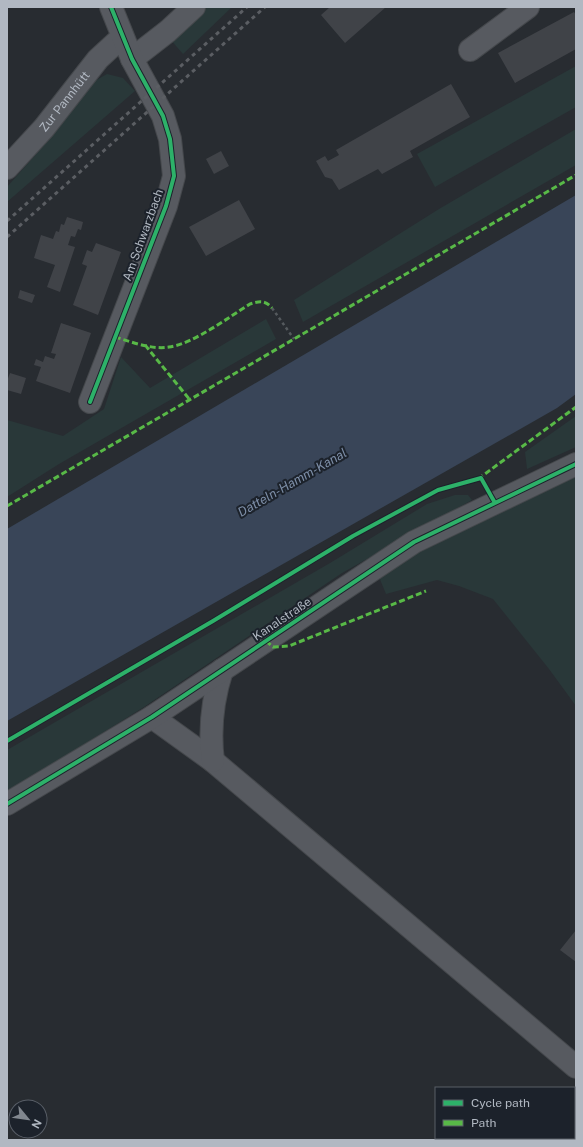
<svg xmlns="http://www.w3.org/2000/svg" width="583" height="1147" font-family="'Public Sans',sans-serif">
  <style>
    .green { fill: #293839 }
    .water { fill: #394558 }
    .building { fill: #404348 }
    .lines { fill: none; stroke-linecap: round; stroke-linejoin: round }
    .minor-casing { stroke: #45484c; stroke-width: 24 }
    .path { stroke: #555a5e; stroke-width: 2.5; stroke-dasharray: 3 3; stroke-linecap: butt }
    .minor { stroke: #575a60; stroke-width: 22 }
    .rail { stroke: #5b5e63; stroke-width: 3; stroke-dasharray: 4 4; stroke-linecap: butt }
    .quiet { stroke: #58b947; stroke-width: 3; stroke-dasharray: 6 3; stroke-linecap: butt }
    .cycleway-casing { stroke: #1c222b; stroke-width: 6 }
    .cycleway { stroke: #2db169; stroke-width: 4 }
    .labels { text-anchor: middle; stroke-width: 4; stroke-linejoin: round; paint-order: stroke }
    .street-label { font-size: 12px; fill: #b1b8c2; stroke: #1c222b }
    .water-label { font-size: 13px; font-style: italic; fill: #7d8ea7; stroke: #1c222b }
  </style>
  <rect width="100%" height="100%" fill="#282c31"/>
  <!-- green -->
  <path class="green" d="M203 7H232L183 54 170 39Z
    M576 66V107L435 187 417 154Z
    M107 74 123 78 135 91 7 202V187L59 128 93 82Z
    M576 129V165L303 322 294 300 439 209Z
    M266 319 276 339 59 464 7 497V420L63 436 104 409 121 357 150 388Z
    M576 416V447L527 469 525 452Z
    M576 474V706L549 669 493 599 459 586 437 580 386 594 379 577 437 538Z
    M455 495H468L472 500 342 573 144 707 7 793V750L330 563 427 504Z"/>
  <!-- water -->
  <path class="water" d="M576 195V394L557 408 7 721V529Z"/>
  <!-- building -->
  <path class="building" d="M330 7H386L345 43 321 15Z
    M574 12 576 15V49L515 83 498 53Z
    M451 84 470 117 410 151 413 157 382 174 378 169 339 190 332 179 325 177 316 161 325 156 328 161 339 155 336 150Z
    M221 151 229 166 214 174 206 159Z
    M239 200 255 229 206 256 189 227Z
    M67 217 83 222 81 230 78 229 75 237 71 236 68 245 75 247 60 292 47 287 55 265 34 258 41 235 53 239 56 231 59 232 61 224 64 225Z
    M96 243 121 252 98 315 73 305 87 266 82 264 87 250 92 252Z
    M20 290 35 295 32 303 18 298Z
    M61 323 91 333 70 393 36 381 41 367 34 365 36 359 43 362 45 356 54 359 56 354 51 353Z
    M10 373 26 378 21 394 7 390V381Z
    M576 930V962L560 950Z"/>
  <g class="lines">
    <defs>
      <g id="minor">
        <path d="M470 50 528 7"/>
        <path d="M132 59 168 31 194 7"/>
        <path id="s1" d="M7 168 44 128 98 59 122 37"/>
        <path d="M90 402 166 206 174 176 170 139 163 116 132 59 111 7"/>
        <path d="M152 717 213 761 576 1067"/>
        <path d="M213 761C209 729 212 701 222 670"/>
        <path d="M7 804 152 717 414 542 576 464"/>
      </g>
    </defs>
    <!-- minor casing -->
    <use href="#minor" class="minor-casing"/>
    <!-- path -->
    <path class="path" d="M272 308 294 339"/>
    <!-- minor -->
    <use href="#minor" class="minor"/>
    <!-- rail -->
    <path class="rail" d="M7 221 247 7
      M7 237 265 7"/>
    <!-- quiet -->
    <path class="quiet" d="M115 337C132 342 152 350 169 347 193 344 229 317 250 304 260 301 265 300 272 308
      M145 345 190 400
      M478 479 576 407
      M7 506 576 175
      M266 641 273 647 289 646 426 591
      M574 1132 576 1129
      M568 1140 569 1138"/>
    <defs>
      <path id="cycleway" d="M90 402 166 206 174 176 170 139 163 116 132 59 111 7
        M7 741 213 621 353 536 438 490 481 478 495 503
        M7 804 152 717 414 542 576 464"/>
    </defs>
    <!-- cycleway casing -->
    <use href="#cycleway" class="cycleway-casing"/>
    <!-- cycleway -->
    <use href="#cycleway" class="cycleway"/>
  </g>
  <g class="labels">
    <!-- street labels -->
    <g class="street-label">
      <text dy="4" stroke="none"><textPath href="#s1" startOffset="88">Zur Pannhütt</textPath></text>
      <text transform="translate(143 235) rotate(-70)" y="4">Am Schwarzbach</text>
      <text transform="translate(282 619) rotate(-34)" y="4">Kanalstraße</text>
    </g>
    <!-- water labels -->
    <g class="water-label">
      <text transform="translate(292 482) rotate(-30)" y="5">Datteln-Hamm-Kanal</text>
    </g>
  </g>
  <!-- border -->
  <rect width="583" height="1147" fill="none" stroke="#b1b8c2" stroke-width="16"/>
  <!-- legend -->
  <rect x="435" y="1087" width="140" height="52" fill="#1c222b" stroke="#585e67"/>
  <rect x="443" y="1100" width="20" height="6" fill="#2db169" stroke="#585e67"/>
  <text x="471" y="1107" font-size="12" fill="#b1b8c2">Cycle path</text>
  <rect x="443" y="1120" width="20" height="6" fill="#58b947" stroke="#585e67"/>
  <text x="471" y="1127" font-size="12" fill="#b1b8c2">Path</text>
  <!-- north arrow -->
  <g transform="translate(28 1119) rotate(119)"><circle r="19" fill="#1c222b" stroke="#585e67"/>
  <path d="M0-3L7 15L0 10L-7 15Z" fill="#81878f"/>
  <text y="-6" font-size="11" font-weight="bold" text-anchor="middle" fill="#b1b8c2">N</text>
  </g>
</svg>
